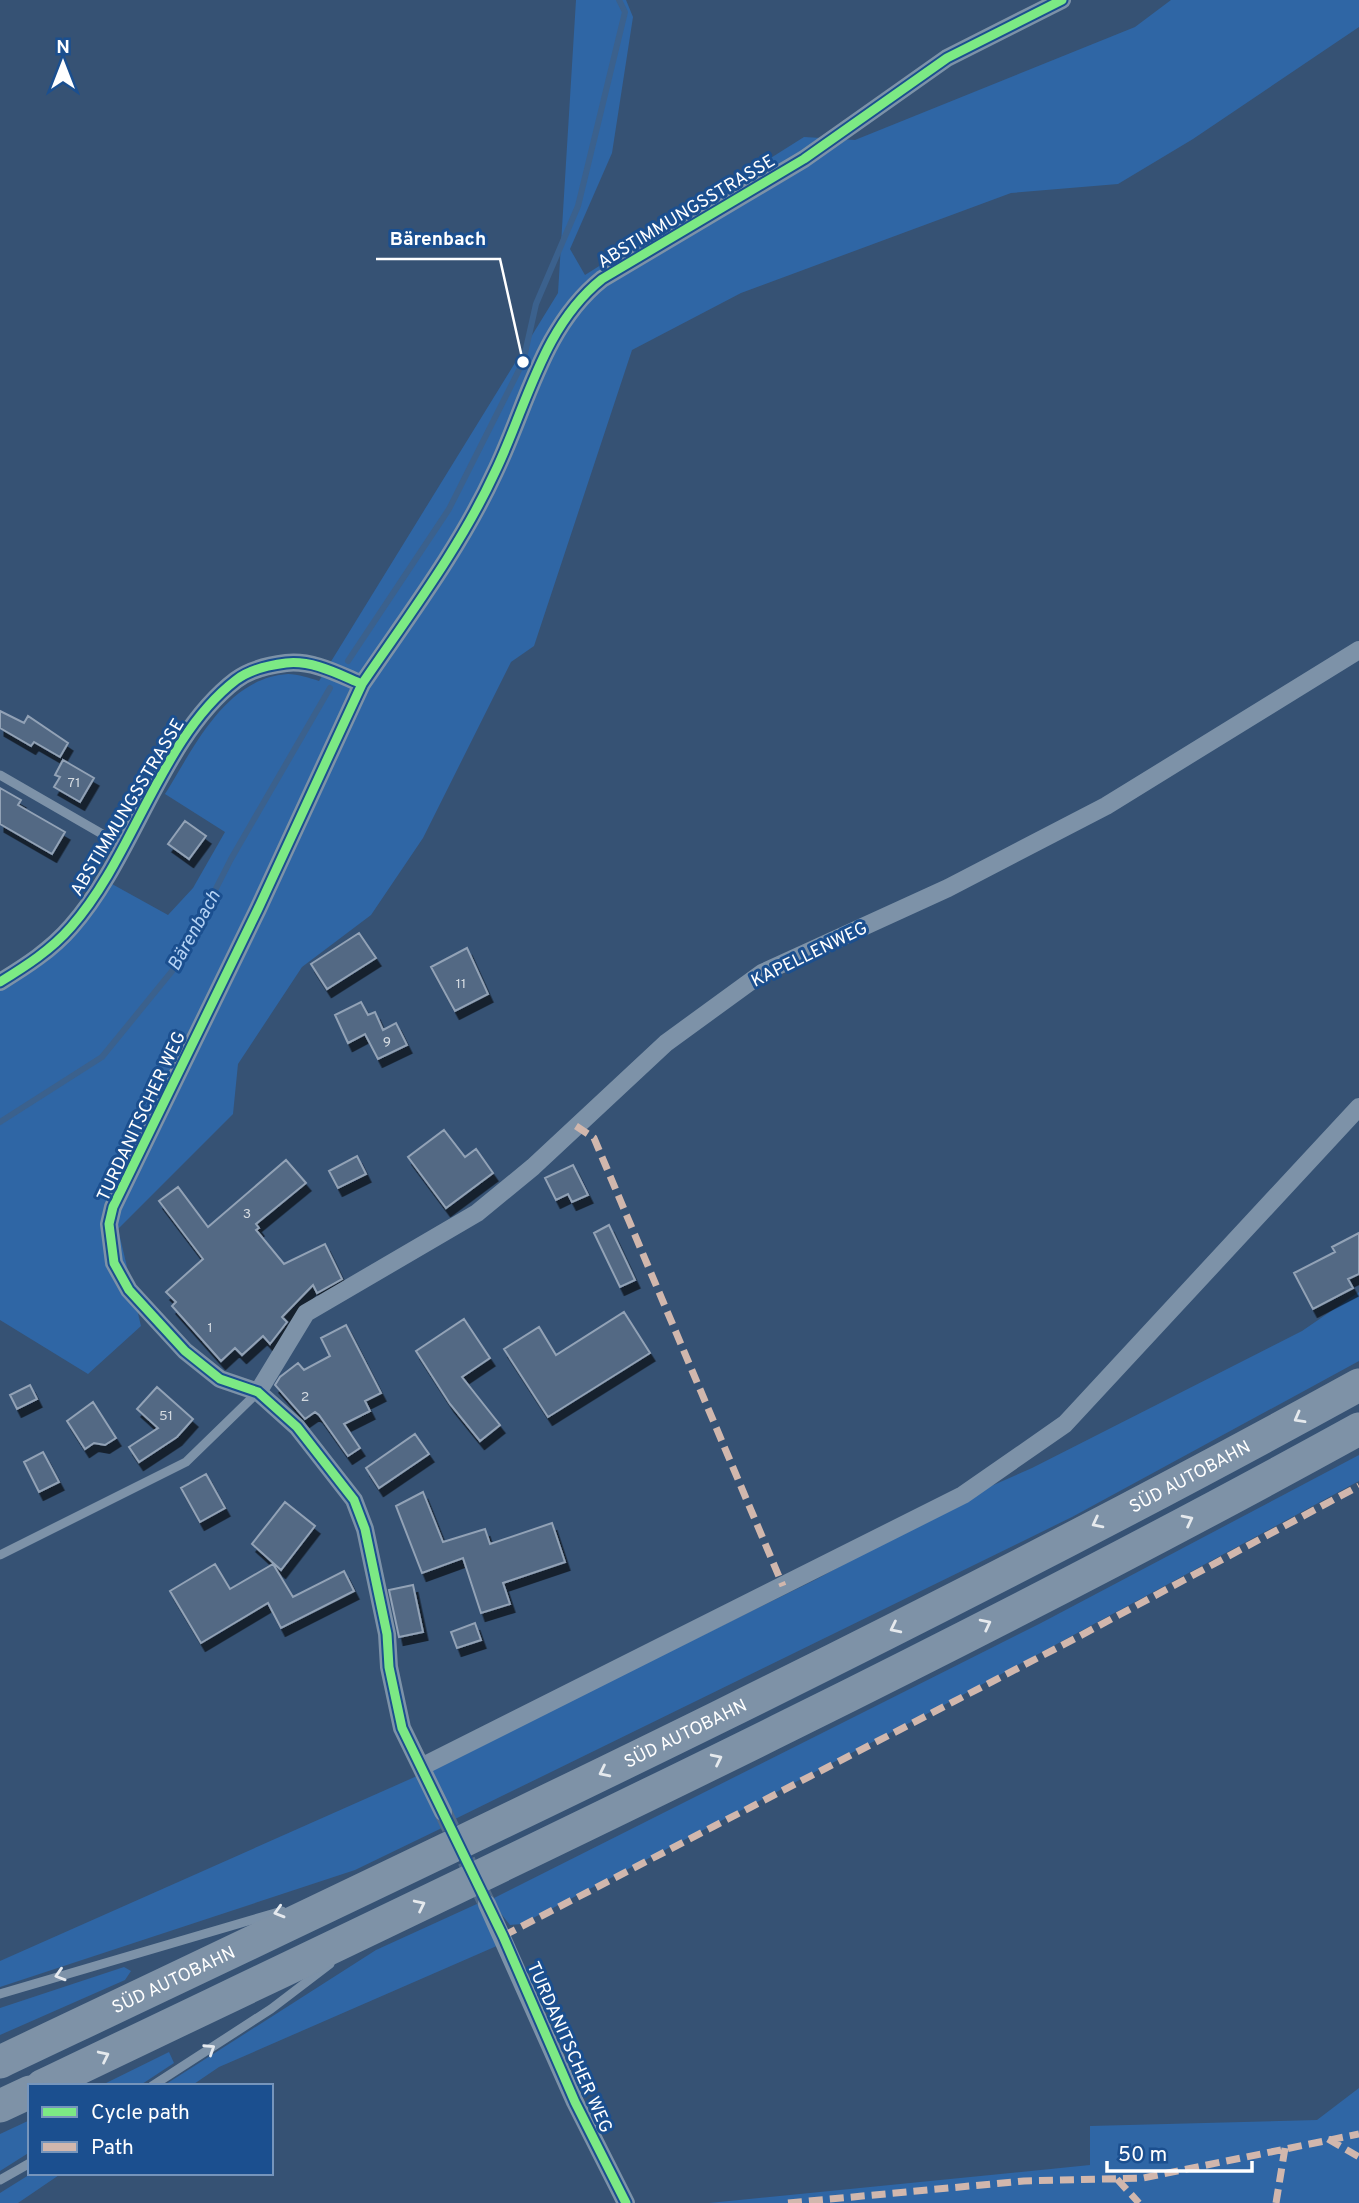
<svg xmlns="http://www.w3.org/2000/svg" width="1359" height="2203" font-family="Overpass,sans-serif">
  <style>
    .green { fill: #2f66a5 }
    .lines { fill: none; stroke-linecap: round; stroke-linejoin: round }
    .stream { stroke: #3b618d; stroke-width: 6 }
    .building { fill: #526984; stroke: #92a2b6; stroke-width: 2; filter: url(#shadow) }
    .minor-tunnel { stroke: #546c89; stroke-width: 18; stroke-dasharray: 18 9; stroke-linecap: butt }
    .service { stroke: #7d92a8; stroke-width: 9 }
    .minor { stroke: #7d92a8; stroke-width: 18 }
    .motorway { stroke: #7e92a7; stroke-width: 33 }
    .quiet { stroke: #d1b7ad; stroke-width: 7; stroke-dasharray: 14 7; stroke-linecap: butt }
    .cycleway-casing { stroke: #1b4f8f; stroke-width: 13 }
    .cycleway { stroke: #7ce984; stroke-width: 9 }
    .oneway { stroke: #e5e9ed }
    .oneway2 { stroke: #e5e9ee }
    .labels { text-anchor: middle; stroke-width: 6; stroke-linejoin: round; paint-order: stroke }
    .number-label { font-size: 14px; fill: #d4dae0 }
    .street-label { font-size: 18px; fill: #fff; stroke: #1b4f8f }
    .water-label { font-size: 19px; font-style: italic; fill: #b5d3f5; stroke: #1b4f8f }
    .leader { fill: none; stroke: #fff; stroke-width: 2.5 }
    .callout-dot { fill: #fff; stroke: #1b4f8f; stroke-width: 2.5 }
    .callout-label { font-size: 19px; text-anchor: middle; font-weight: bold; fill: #fff; stroke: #1b4f8f; stroke-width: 6; stroke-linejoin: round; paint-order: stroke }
  </style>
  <defs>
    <filter id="shadow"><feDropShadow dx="4.5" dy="8" stdDeviation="0" flood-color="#0009"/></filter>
  </defs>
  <rect width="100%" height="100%" fill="#365274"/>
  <!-- green -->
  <path class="green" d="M576 0H626L633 17 612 153 570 249 585 275 804 137 855 140 1135 27 1171 0H1359V27L1193 139 1118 184 1011 193 741 293 632 350 534 646 511 662 423 838 371 915 302 967 238 1064 233 1114 118 1229 141 1326 88 1374 0 1320V990L47 961 112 884 168 915 193 888 225 832 165 794C194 748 225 678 288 674 298 674 310 678 319 681L558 293Z
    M1359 1292V1361L1072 1517 451 1821 429 1775 435 1767 815 1580 973 1494 1032 1468 1302 1331Z
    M1359 1455V1481L942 1706 551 1909 521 1924 510 1925 490 1900 1041 1623Z
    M417 1776 444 1827 355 1870 0 1987V1961Z
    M479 1903 499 1945 219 2067 191 2086H163L376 1950Z
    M124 1967 131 1971 125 1980 0 2035V2008Z
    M169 2052 174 2063 139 2086H100Z
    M1359 2088V2203H709L1090 2165V2126L1317 2120Z
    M30 2120V2152L0 2171V2134Z
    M32 2173H62L18 2203H0V2193Z"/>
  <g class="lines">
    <!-- stream -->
    <path class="stream" d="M348 661 449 509 523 362 536 304 578 206 625 12 619 0
      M0 1122 102 1057 177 965 231 859 330 688"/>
  </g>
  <!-- building -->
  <path class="building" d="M0 711 24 723 28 716 68 743 60 757 34 742 31 746 0 728Z
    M63 760 94 778 80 802 54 787 60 777 55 775Z
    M0 788 21 800 18 805 65 832 52 854 0 824Z
    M185 821 206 836 189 859 168 844Z
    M359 933 376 958 327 989 311 964Z
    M467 948 488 994 455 1011 431 967Z
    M361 1002 368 1015 375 1012 383 1030 396 1023 407 1045 378 1059 365 1034 348 1043 335 1015Z
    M444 1130 465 1157 476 1149 493 1173 446 1208 408 1157Z
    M357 1156 366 1174 338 1188 329 1171Z
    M286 1160 306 1183 256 1224 259 1228 256 1230 284 1264 325 1244 342 1279 317 1293 313 1285 282 1317 287 1322 270 1344 263 1336 242 1355 235 1348 221 1361 172 1306 176 1302 166 1292 203 1259 159 1201 178 1187 208 1227Z
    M573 1165 588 1195 572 1202 568 1194 556 1200 545 1178Z
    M609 1225 635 1280 620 1287 594 1233Z
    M1359 1233V1274L1348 1279 1353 1288 1313 1309 1294 1273 1335 1252 1332 1247Z
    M624 1312 650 1353 548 1417 504 1349 539 1327 556 1355Z
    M464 1319 490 1358 462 1377 500 1425 480 1441 450 1404 416 1351Z
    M346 1325 381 1393 365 1401 370 1411 344 1424 360 1448 348 1456 319 1415 315 1412 305 1419 275 1385 280 1377 298 1363 304 1370 330 1356 321 1338Z
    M30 1385 37 1399 17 1409 10 1395Z
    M157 1387 193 1419 177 1437 139 1462 129 1447 158 1428 137 1409Z
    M93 1402 116 1438 105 1445 94 1443 85 1449 67 1421Z
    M415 1434 429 1454 379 1488 366 1468Z
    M43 1452 59 1482 39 1492 24 1462Z
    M206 1474 225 1508 200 1522 181 1488Z
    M423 1492 443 1542 485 1529 490 1544 552 1523 565 1562 503 1583 510 1604 481 1613 463 1558 422 1573 396 1506Z
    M285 1502 315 1526 281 1570 252 1544Z
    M215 1564 230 1589 273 1564 293 1597 344 1571 354 1591 281 1628 268 1603 201 1643 170 1591Z
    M413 1585 423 1632 399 1637 389 1590Z
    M475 1623 481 1640 457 1648 451 1632Z"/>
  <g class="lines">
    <!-- minor-tunnel -->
    <path class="minor-tunnel" d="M443 1812 487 1904"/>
    <!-- service -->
    <path class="service" d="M0 775 123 846
      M0 1555 186 1462 258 1392
      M0 1994 282 1911
      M152 2086 271 2009 330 1964
      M0 2180 30 2163"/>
    <!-- minor -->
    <path class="minor" d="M362 684 258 909 113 1207 109 1224 114 1263 129 1290 185 1351 220 1379 258 1392 297 1427 354 1500 365 1529 387 1634 389 1667 402 1728 443 1812
      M0 982C26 966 51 950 71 927 134 856 161 737 236 680 249 670 270 665 286 663 313 660 338 674 362 684 409 615 460 548 495 472 527 406 542 327 602 279L804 159 947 58 1062 0
      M258 1392 306 1313 477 1213 533 1167 666 1043 762 973 948 888 1106 806 1359 650
      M421 1767 963 1495 1065 1424 1359 1107
      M487 1904 575 2102 626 2203"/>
    <!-- motorway -->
    <g class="motorway">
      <path id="s1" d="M0 2062C457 1845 916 1629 1359 1385"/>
      <path d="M42 2086C484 1874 929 1666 1359 1429"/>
      <path d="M0 2106 30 2092"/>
    </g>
    <!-- quiet -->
    <path class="quiet" d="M576 1126 594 1138 783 1586
      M503 1936 1076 1638 1359 1486
      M1328 2139 1359 2157
      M1117 2179 1139 2203
      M788 2203 1024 2181 1143 2178 1359 2134
      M1276 2203 1285 2148"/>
    <defs>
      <path id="cycleway" d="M362 684 258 909 113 1207 109 1224 114 1263 129 1290 185 1351 220 1379 258 1392 297 1427 354 1500 365 1529 387 1634 389 1667 402 1728 503 1936 575 2102 626 2203
        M0 982C26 966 51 950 71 927 134 856 161 737 236 680 249 670 270 665 286 663 313 660 338 674 362 684 409 615 460 548 495 472 527 406 542 327 602 279L804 159 947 58 1062 0"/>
    </defs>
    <!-- cycleway casing -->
    <use href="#cycleway" class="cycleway-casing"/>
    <!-- cycleway -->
    <use href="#cycleway" class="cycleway"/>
  </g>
  <!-- one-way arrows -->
  <defs><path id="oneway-chevron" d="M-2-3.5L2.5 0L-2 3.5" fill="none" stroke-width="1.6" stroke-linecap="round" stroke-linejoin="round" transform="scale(1.75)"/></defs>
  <g class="oneway">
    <use href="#oneway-chevron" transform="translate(1299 1418) rotate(151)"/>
    <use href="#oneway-chevron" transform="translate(1188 1520) rotate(-27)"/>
    <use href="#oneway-chevron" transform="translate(1097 1523) rotate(153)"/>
    <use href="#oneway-chevron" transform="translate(986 1624) rotate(-27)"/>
    <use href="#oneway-chevron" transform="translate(895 1628) rotate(154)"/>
    <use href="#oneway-chevron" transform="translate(717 1759) rotate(-26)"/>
    <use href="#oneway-chevron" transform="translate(604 1772) rotate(154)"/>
    <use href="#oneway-chevron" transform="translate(420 1905) rotate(-26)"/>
    <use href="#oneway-chevron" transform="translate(104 2056) rotate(-26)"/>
  </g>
  <g class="oneway2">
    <use href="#oneway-chevron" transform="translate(279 1912) rotate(164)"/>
    <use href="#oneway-chevron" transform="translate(60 1975) rotate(163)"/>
    <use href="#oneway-chevron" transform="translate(210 2049) rotate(-33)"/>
  </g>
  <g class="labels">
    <!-- number labels -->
    <g class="number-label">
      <text x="74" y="787">71</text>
      <text x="461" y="988">11</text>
      <text x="387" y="1046">9</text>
      <text x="247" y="1218">3</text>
      <text x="210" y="1332">1</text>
      <text x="305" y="1401">2</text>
      <text x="166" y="1420">51</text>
    </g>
    <!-- street labels -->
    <g class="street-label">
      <text transform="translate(686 211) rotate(-31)" y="6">ABSTIMMUNGSSTRASSE</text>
      <text transform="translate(127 807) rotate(-59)" y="6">ABSTIMMUNGSSTRASSE</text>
      <text transform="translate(809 954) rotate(-26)" y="6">KAPELLENWEG</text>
      <text transform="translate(141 1116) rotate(-65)" y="6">TURDANITSCHER WEG</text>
      <text dy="6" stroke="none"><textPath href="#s1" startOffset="1326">SÜD AUTOBAHN</textPath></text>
      <text dy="6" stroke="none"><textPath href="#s1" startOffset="760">SÜD AUTOBAHN</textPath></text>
      <text dy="6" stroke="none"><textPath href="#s1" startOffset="192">SÜD AUTOBAHN</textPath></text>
      <text transform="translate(570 2047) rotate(66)" y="6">TURDANITSCHER WEG</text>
    </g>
    <!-- water labels -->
    <g class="water-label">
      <text transform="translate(193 930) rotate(-61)" y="7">Bärenbach</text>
    </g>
  </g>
  <!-- callouts -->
  <path class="leader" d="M523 362L500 259H376"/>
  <circle class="callout-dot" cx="523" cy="362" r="7"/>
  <g class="callout-label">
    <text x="438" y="245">Bärenbach</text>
  </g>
  <!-- legend -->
  <rect x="28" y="2084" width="245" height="91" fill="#1b4f8f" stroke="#7695bc" stroke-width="2"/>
  <rect x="42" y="2107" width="35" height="10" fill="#7ce984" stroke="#7695bc" stroke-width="2"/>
  <text x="91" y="2119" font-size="21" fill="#ffffff">Cycle path</text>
  <rect x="42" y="2142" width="35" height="10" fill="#d1b7ad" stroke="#7695bc" stroke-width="2"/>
  <text x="91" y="2154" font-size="21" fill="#ffffff">Path</text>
  <!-- north arrow -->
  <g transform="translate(63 63)" stroke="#1b4f8f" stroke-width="5" paint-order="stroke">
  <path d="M0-5L12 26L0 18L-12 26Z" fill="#ffffff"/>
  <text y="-10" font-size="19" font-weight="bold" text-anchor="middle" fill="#ffffff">N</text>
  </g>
  <!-- scale -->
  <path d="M1107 2161v10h145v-10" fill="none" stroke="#ffffff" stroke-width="3.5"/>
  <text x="1118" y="2161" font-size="21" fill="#ffffff" stroke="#1b4f8f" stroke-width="5" paint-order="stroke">50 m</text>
</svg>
